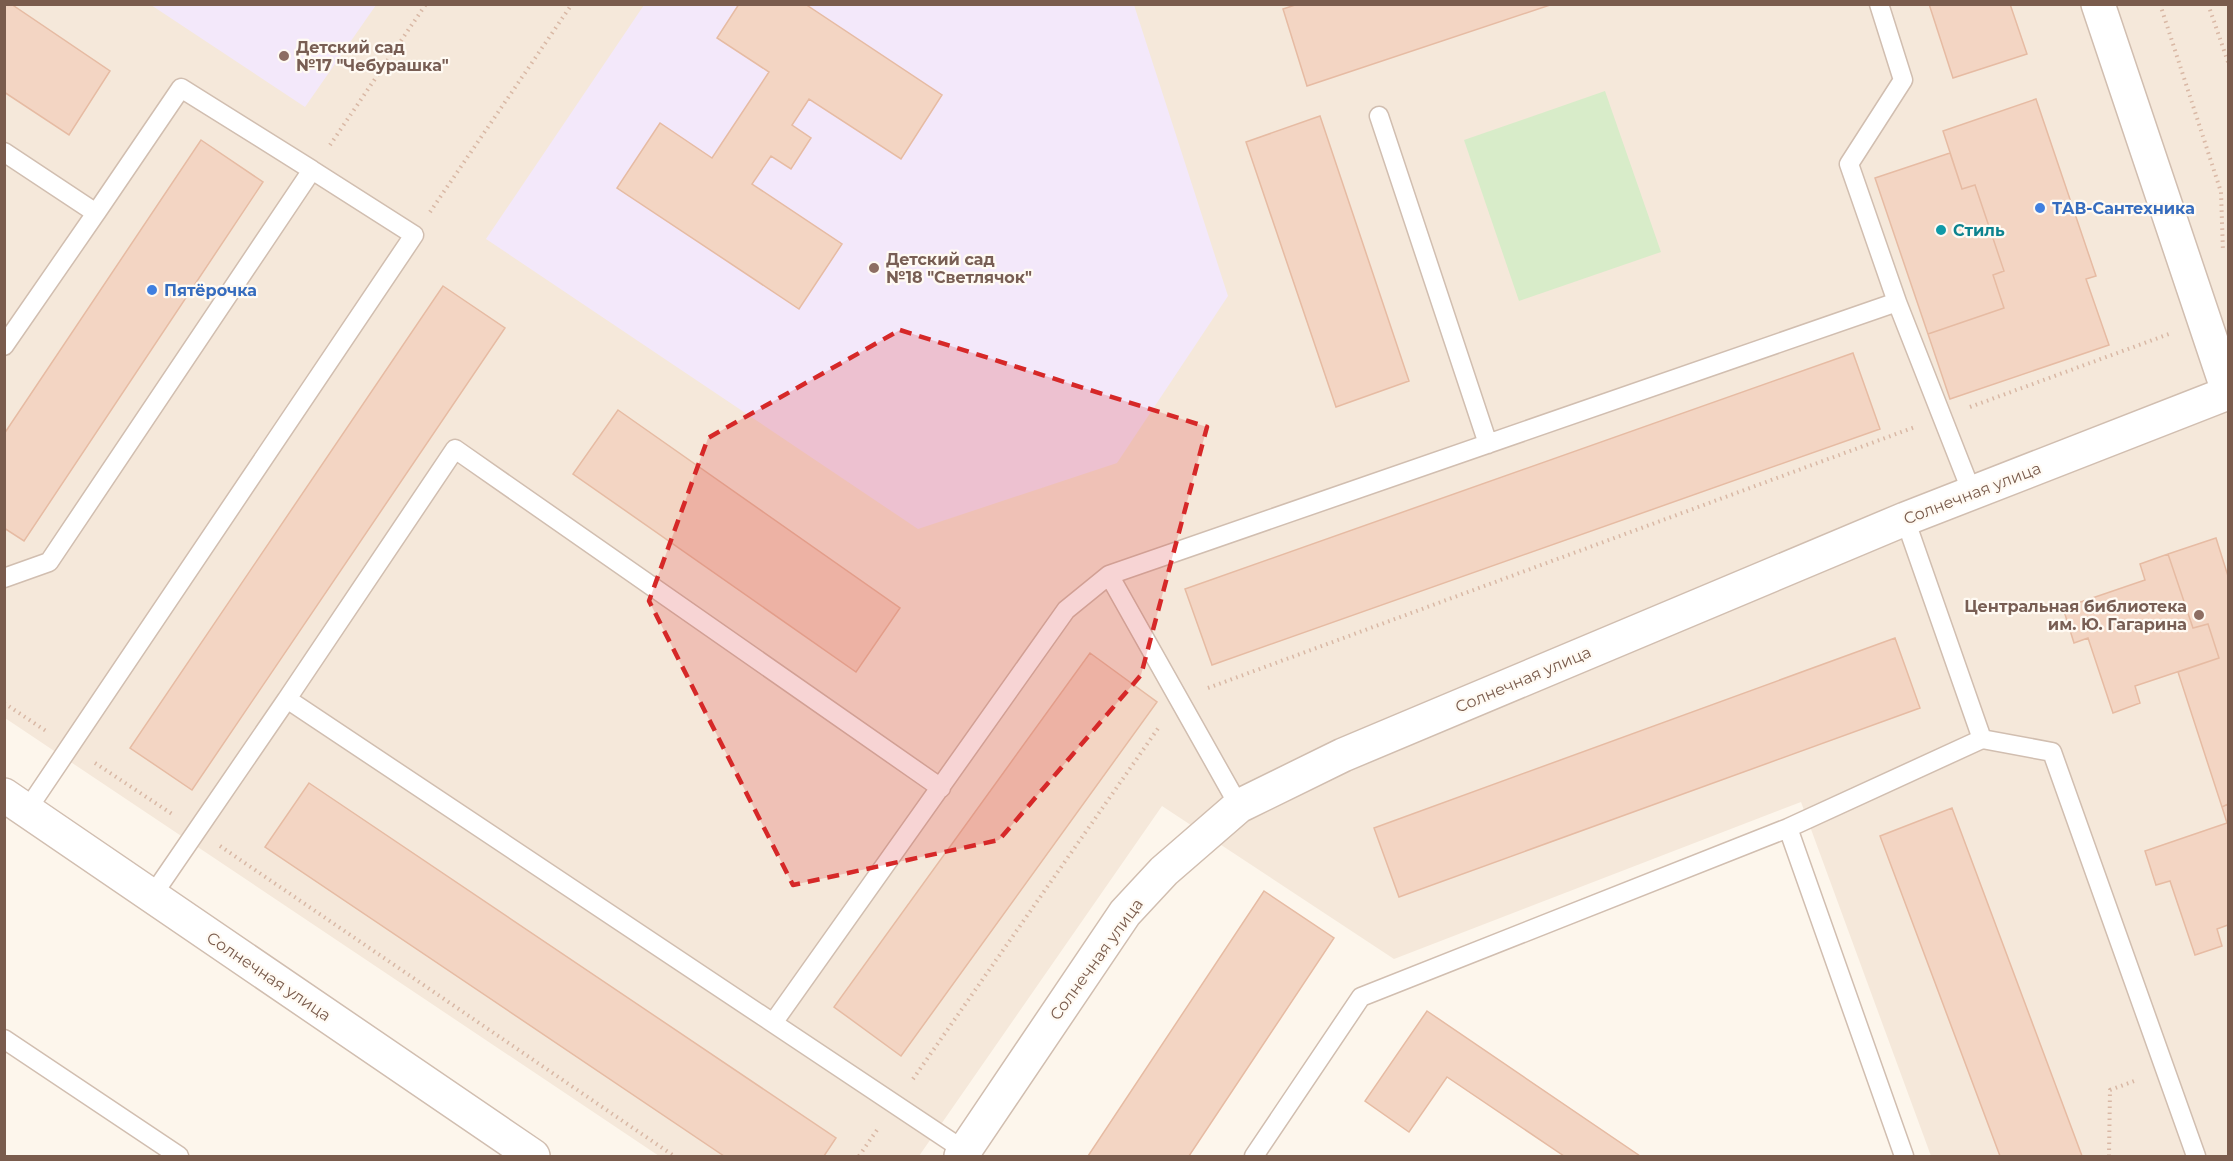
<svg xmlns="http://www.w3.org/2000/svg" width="2233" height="1161" font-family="Montserrat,sans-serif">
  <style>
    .residential { fill: #f5e8da }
    .education { fill: #f3e8fa }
    .green { fill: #d8ecc9 }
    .building { fill: #f3d5c3; stroke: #e6bba3; stroke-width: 1.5 }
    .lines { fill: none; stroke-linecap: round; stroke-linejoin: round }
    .service-casing { stroke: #d1beb0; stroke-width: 21 }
    .minor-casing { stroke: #d1beb0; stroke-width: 36 }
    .path { stroke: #d9b8a5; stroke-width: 4; stroke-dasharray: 1.5 4.5; stroke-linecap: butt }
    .service { stroke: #fff; stroke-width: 18 }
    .minor { stroke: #fff; stroke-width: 33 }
    .marked { fill: #d62828; fill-opacity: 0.2; stroke: #d62828; stroke-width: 4.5; stroke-dasharray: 12 8; stroke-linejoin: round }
    .education-dot { fill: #8d6e63; stroke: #fffaf3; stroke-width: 2 }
    .shop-dot { fill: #3f7fe0; stroke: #fffaf3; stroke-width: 2 }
    .culture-dot { fill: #0f9aa8; stroke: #fffaf3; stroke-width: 2 }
    .labels { text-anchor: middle; stroke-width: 4.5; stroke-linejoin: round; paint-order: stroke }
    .education-label { font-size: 16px; font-weight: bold; fill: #785e54; stroke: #fffaf3; text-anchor: start }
    .shop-label { font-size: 16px; font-weight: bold; fill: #366cbe; stroke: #fffaf3; text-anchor: start }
    .culture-label { font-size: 16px; font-weight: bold; fill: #0d838f; stroke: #fffaf3; text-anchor: start }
    .street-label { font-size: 16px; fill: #7a5c4d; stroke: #fffaf3 }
  </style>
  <rect width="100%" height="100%" fill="#fdf6ec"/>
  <!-- residential -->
  <path class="residential" d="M4 5H2228V1156H1931L1801 802 1394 959 1162 806 919 1156H659L5 718Z"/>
  <!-- education -->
  <path class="education" d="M151 5H376L305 107Z
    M644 5H1134L1228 296 1117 463 918 529 486 239Z"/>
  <!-- green -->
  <path class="green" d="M1605 91 1661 252 1519 301 1464 140Z"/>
  <!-- building -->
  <path class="building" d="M4 4H11L110 71 69 135 4 92Z
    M739 4H805L942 95 901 159 809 99 792 125 811 138 791 169 771 156 752 184 842 244 799 309 617 188 660 123 712 158 769 72 717 38Z
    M1298 4H1553L1307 86 1283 9Z
    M1929 4H2010L2027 54 1953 78Z
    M2036 99 2096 276 2086 279 2109 345 1950 399 1928 334 2004 308 1993 275 2004 271 1975 185 1962 189 1943 131Z
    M1320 116 1409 381 1336 407 1246 142Z
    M201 140 263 182 24 541 4 528V434Z
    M1950 153 1962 189 1975 185 2004 271 1993 275 2004 308 1928 334 1875 178Z
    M443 286 505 328 192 790 130 748Z
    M1853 353 1880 429 1212 665 1185 589Z
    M618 410 900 608 856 672 573 474Z
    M2216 538 2228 576V804L2222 807 2178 672 2219 658 2208 624 2193 628 2168 554Z
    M2168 554 2193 628 2208 624 2219 658 2135 686 2140 703 2113 713 2088 638 2074 643 2063 608 2145 580 2140 564Z
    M1895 638 1920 708 1399 897 1374 828Z
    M1090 653 1157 702 901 1056 834 1007Z
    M309 783 836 1138 824 1156H724L265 847Z
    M2228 804V925L2217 929 2222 946 2195 955 2170 881 2156 885 2145 851 2227 823 2222 807Z
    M1952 808 2082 1156H2000L1880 836Z
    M1264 891 1334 938 1189 1156H1088Z
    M1427 1011 1640 1156H1564L1447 1077 1409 1132 1365 1101Z"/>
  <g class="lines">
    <defs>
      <path id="service" d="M1879 4 1903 80 1849 164 1897 302 1972 493
        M1379 116 1488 444
        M4 152 96 213 4 346
        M1905 519 1982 739
        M1109 575 1239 806
        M4 578 49 562 312 170 181 88 96 213
        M287 699 455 449 941 788
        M27 810 414 235 312 170
        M1788 828 1904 1156
        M152 896 287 699 965 1151
        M773 1023 1066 610 1109 575 1897 302
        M4 1039 179 1156
        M1254 1156 1361 997 1788 828 1982 739 2052 752 2196 1156"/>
      <path id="minor" d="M2098 4 2228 391
        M4 795 533 1156
        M961 1156 1125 913 1164 871 1239 806 1343 755 1905 519 2228 393"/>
    </defs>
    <!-- service casing -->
    <use href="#service" class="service-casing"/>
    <!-- minor casing -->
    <use href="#minor" class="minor-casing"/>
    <!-- path -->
    <path class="path" d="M2160 4 2221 192 2223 252
      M2208 4 2228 62
      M330 145 426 4
      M430 212 572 4
      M1970 407 2169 334
      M1208 688 1915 427
      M4 703 46 731
      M95 763 172 814
      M220 846 674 1156
      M913 1079 1159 727
      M859 1156 879 1127
      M2109 1156 2110 1090 2137 1080"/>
    <!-- service -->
    <use href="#service" class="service"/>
    <!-- minor -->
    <use href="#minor" class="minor"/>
  </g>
  <!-- marked area -->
  <path class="marked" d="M900 330 1207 427 1141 675 999 840 793 885 649 601 708 438Z"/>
  <!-- markers -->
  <g class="education-dot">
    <circle cx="284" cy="56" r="6"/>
    <circle cx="874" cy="268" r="6"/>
    <circle cx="2199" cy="615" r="6"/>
  </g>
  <g class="shop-dot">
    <circle cx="2040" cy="208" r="6"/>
    <circle cx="152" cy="290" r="6"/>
  </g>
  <circle class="culture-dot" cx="1941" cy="230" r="6"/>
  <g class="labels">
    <!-- education labels -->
    <g class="education-label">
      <text x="296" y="53">Детский сад<tspan x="296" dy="18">№17 "Чебурашка"</tspan></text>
      <text x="886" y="265">Детский сад<tspan x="886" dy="18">№18 "Светлячок"</tspan></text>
      <text x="2187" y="612" text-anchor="end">Центральная библиотека<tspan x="2187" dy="18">им. Ю. Гагарина</tspan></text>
    </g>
    <!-- shop labels -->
    <g class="shop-label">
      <text x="2052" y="214">ТАВ-Сантехника</text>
      <text x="164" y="296">Пятёрочка</text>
    </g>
    <!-- culture labels -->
    <g class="culture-label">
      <text x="1953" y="236">Стиль</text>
    </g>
    <!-- street labels -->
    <g class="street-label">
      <text transform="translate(1972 493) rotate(-21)" y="6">Солнечная улица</text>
      <text transform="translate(1523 679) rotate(-23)" y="6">Солнечная улица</text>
      <text transform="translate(1096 959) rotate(-54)" y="6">Солнечная улица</text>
      <text transform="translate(269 976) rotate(34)" y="6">Солнечная улица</text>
    </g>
  </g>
  <!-- border -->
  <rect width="2233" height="1161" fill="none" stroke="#7a5c4d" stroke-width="12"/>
</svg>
